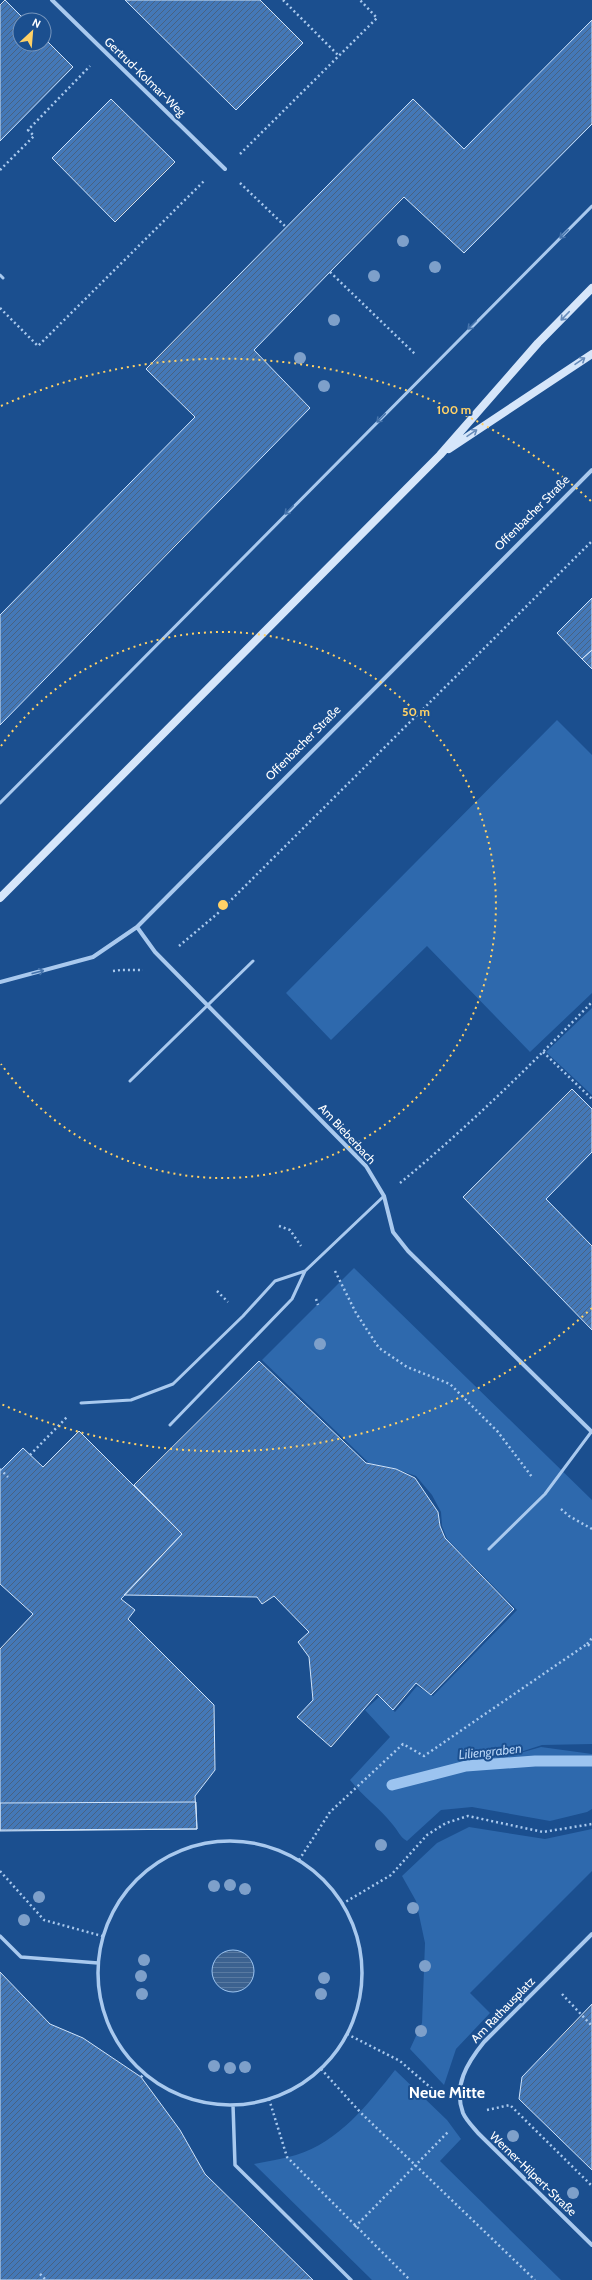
<svg xmlns="http://www.w3.org/2000/svg" width="592" height="2280" font-family="Cabin,sans-serif">
  <style>
    .green { fill: #2e69ad }
    .water { fill: url(#water-rules); stroke: #9cc4f0 }
    .lines { fill: none; stroke-linecap: round; stroke-linejoin: round }
    .stream { stroke: #9cc4f0; stroke-width: 11 }
    .building { fill: url(#building-hatch); stroke: #cfe3fa }
    .path { stroke: #a9c9ee; stroke-width: 2.5; stroke-dasharray: 2 3; stroke-linecap: butt }
    .service { stroke: #a9c9ee; stroke-width: 3 }
    .pedestrian { stroke: #a9c9ee; stroke-width: 3.5 }
    .minor { stroke: #a9c9ee; stroke-width: 4 }
    .secondary { stroke: #d6e6fa; stroke-width: 8 }
    .tree { fill: #7ea0ca }
    .oneway { stroke: #4674ac }
    .oneway2 { stroke: #668bba }
    .ring { fill: none; stroke: #ffd166; stroke-width: 2; stroke-dasharray: 2 4 }
    .labels { text-anchor: middle; stroke-width: 4; stroke-linejoin: round; paint-order: stroke }
    .street-label { font-size: 12px; fill: #fff; stroke: #1b4f8f }
    .water-label { font-size: 13px; font-style: italic; fill: #b5d3f5; stroke: #1b4f8f }
    .district-label { font-size: 16px; font-weight: bold; fill: #fff; stroke: #1b4f8f }
    .centre { fill: #ffd166; stroke: #1b4f8f; stroke-width: 2 }
    .ring-label { font-size: 12px; text-anchor: middle; font-weight: bold; fill: #ffd166; stroke: #1b4f8f; stroke-width: 4; stroke-linejoin: round; paint-order: stroke }
  </style>
  <defs>
    <pattern id="water-rules" width="6" height="5" patternUnits="userSpaceOnUse"><rect width="6" height="5" fill="#3c6290"/><path d="M0 2.5h6" fill="none" stroke="#597aa1"/></pattern>
    <pattern id="building-hatch" width="6" height="6" patternUnits="userSpaceOnUse"><rect width="6" height="6" fill="#4478b7"/><path d="M-1 1l2-2M0 6l6-6M5 7l2-2" fill="none" stroke="#486282"/></pattern>
  </defs>
  <rect width="100%" height="100%" fill="#1b4f8f"/>
  <!-- green -->
  <path class="green" d="M557 720 592 755V993L530 1052 427 946 331 1040 286 993Z
    M592 1008V1095L546 1052Z
    M354 1268 592 1500V1744L542 1745 486 1763 541 1747 592 1754V1809L587 1812 550 1821 472 1807 441 1810 407 1841C399 1836 399 1832 393 1825 380 1808 363 1797 350 1780L390 1737 365 1710 379 1697 395 1712 417 1686 433 1696 517 1610 447 1539 442 1526 441 1512 432 1495 416 1476 396 1469 370 1464 262 1360Z
    M469 1827 545 1839 592 1829V1871L470 1993 490 2013 456 2049 444 2085 410 2049 422 2023 425 1943 416 1901 402 1876 437 1843Z
    M395 2070 447 2120 461 2139 440 2161 561 2280H372L254 2164C268 2161 282 2159 296 2155 339 2142 368 2104 395 2070Z"/>
  <!-- water -->
  <path class="water" d="M212 1971a21 21 0 1 1 42 0a21 21 0 1 1-42 0Z"/>
  <g class="lines">
    <!-- stream -->
    <path class="stream" d="M392 1785 466 1766 535 1761H592"/>
  </g>
  <!-- building -->
  <path class="building" d="M5 0 25 20H20V44H44V38L73 67 0 141V5Z
    M125 0H260L303 43 236 110Z
    M592 20V124L464 253 404 197 330 272 254 350 310 408 0 725V615L195 417 146 369 413 99 464 149Z
    M111 99 175 162 115 222 52 158Z
    M592 598V650L582 659 557 633Z
    M592 650V669L582 659Z
    M572 1089 592 1109V1152L546 1199 592 1246V1330L463 1197Z
    M259 1361 366 1463 396 1469 415 1478 438 1512 440 1526 445 1538 514 1609 431 1695 416 1683 393 1710 377 1694 331 1747 297 1717 313 1700 309 1657 298 1642 309 1632 274 1596 262 1604 257 1597 124 1595 182 1534 134 1485Z
    M79 1431 182 1534 121 1599 135 1610 128 1619 214 1705 215 1770 195 1796 197 1829 0 1831V1649L33 1614 0 1584V1471L23 1448 43 1467Z
    M196 1802 197 1829 0 1830V1803Z
    M0 1972 50 2024 83 2038 141 2077 180 2130 205 2174 313 2280H0Z
    M592 2004V2170L519 2099 522 2077Z"/>
  <g class="lines">
    <!-- path -->
    <path class="path" d="M283 0 339 56
      M240 154 377 18 360 0
      M0 170 34 136 28 130 90 66
      M240 183 286 227
      M330 272 415 354
      M0 308 38 346 205 180
      M179 946 217 914 592 541
      M113 971 121 970H143
      M543 1052 592 1099
      M400 1183C468 1127 531 1065 592 1002
      M279 1226 290 1230 301 1246
      M335 1271 356 1313 379 1348 407 1367 450 1384 498 1432 532 1477
      M217 1291 228 1302
      M316 1299 318 1305
      M30 1455 67 1417
      M0 1469 8 1477
      M561 1509 569 1516 592 1529
      M587 1644 592 1638
      M299 1860 330 1812 403 1744 424 1756 587 1644 592 1647
      M0 1871 44 1920 102 1936
      M342 1904 391 1875 427 1835 446 1823 468 1816 543 1832 592 1824
      M562 1994 592 2026
      M347 2034 400 2061 438 2094
      M321 2069 361 2113 535 2280
      M141 2077 144 2074
      M269 2099 287 2157 410 2280
      M487 2110 510 2105 592 2186
      M355 2227 448 2132
      M40 2274 46 2280"/>
    <!-- service -->
    <path class="service" d="M0 275 3 278
      M0 803 592 206
      M130 1081 253 961
      M81 1403 131 1400 173 1384 243 1316 275 1281 305 1271 384 1196
      M170 1425 292 1299 305 1271
      M489 1549 545 1494 592 1431"/>
    <!-- pedestrian -->
    <path class="pedestrian" d="M98 1973a132 132 0 1 1 264 0a132 132 0 1 1-264 0Z
      M0 1936 21 1957 98 1963
      M233 2105 235 2165 351 2280"/>
    <!-- minor -->
    <path class="minor" d="M52 0 225 169
      M137 927 155 952 366 1166 384 1196 393 1232 408 1251 592 1432
      M0 982 93 957 137 927 592 470
      M592 1934 484 2042C467 2063 453 2086 463 2113 466 2120 473 2127 478 2133L592 2245"/>
    <!-- secondary -->
    <path class="secondary" d="M449 449 592 354
      M0 898 440 455 538 343 592 288"/>
  </g>
  <!-- trees -->
  <g class="tree">
    <circle cx="403" cy="241" r="6"/>
    <circle cx="435" cy="267" r="6"/>
    <circle cx="374" cy="276" r="6"/>
    <circle cx="334" cy="320" r="6"/>
    <circle cx="300" cy="358" r="6"/>
    <circle cx="324" cy="386" r="6"/>
    <circle cx="320" cy="1344" r="6"/>
    <circle cx="381" cy="1845" r="6"/>
    <circle cx="230" cy="1885" r="6"/>
    <circle cx="214" cy="1886" r="6"/>
    <circle cx="245" cy="1889" r="6"/>
    <circle cx="39" cy="1897" r="6"/>
    <circle cx="413" cy="1908" r="6"/>
    <circle cx="24" cy="1920" r="6"/>
    <circle cx="144" cy="1960" r="6"/>
    <circle cx="425" cy="1966" r="6"/>
    <circle cx="141" cy="1976" r="6"/>
    <circle cx="324" cy="1978" r="6"/>
    <circle cx="142" cy="1994" r="6"/>
    <circle cx="321" cy="1994" r="6"/>
    <circle cx="421" cy="2031" r="6"/>
    <circle cx="214" cy="2066" r="6"/>
    <circle cx="245" cy="2067" r="6"/>
    <circle cx="230" cy="2068" r="6"/>
    <circle cx="513" cy="2136" r="6"/>
    <circle cx="573" cy="2193" r="6"/>
  </g>
  <!-- one-way arrows -->
  <defs><path id="oneway-shaft" d="M-6 0H5M1.5-3L5.5 0L1.5 3" fill="none" stroke-width="1.6" stroke-linecap="round" stroke-linejoin="round"/></defs>
  <g class="oneway">
    <use href="#oneway-shaft" transform="translate(564 234) rotate(135)"/>
    <use href="#oneway-shaft" transform="translate(472 325) rotate(135)"/>
    <use href="#oneway-shaft" transform="translate(381 418) rotate(135)"/>
    <use href="#oneway-shaft" transform="translate(289 510) rotate(135)"/>
    <use href="#oneway-shaft" transform="translate(38 972) rotate(-15)"/>
  </g>
  <g class="oneway2">
    <use href="#oneway-shaft" transform="translate(565 316) rotate(134)"/>
    <use href="#oneway-shaft" transform="translate(580 361) rotate(-34)"/>
    <use href="#oneway-shaft" transform="translate(472 433) rotate(-34)"/>
  </g>
  <!-- distance rings -->
  <g class="ring">
    <path d="M1 746A273 273 0 1 1 1 1064"/>
    <path d="M592 1308A546 546 0 0 1 1 1404M1 406A546 546 0 0 1 592 502"/>
  </g>
  <g class="labels">
    <!-- street labels -->
    <g class="street-label">
      <text transform="translate(145 77) rotate(44)" y="4">Gertrud-Kolmar-Weg</text>
      <text transform="translate(532 513) rotate(-45)" y="4">Offenbacher Straße</text>
      <text transform="translate(303 743) rotate(-45)" y="4">Offenbacher Straße</text>
      <text transform="translate(347 1134) rotate(47)" y="4">Am Bieberbach</text>
      <text transform="translate(503 2010) rotate(-46)" y="4">Am Rathausplatz</text>
      <text transform="translate(533 2174) rotate(44)" y="4">Werner-Hilpert-Straße</text>
    </g>
    <!-- water labels -->
    <g class="water-label">
      <text transform="translate(490 1751) rotate(-6)" y="5">Liliengraben</text>
    </g>
    <!-- district labels -->
    <g class="district-label">
      <text x="447" y="2098">Neue Mitte</text>
    </g>
  </g>
  <circle cx="223" cy="905" r="6" class="centre"/>
  <g class="ring-label">
    <text x="454" y="414">100 m</text>
    <text x="416" y="716">50 m</text>
  </g>
  <!-- north arrow -->
  <g transform="translate(32 32) rotate(26)"><circle r="19" fill="#1b4f8f" stroke="#7695bc"/>
  <path d="M0-3L7 15L0 10L-7 15Z" fill="#ffd166"/>
  <text y="-6" font-size="11" font-weight="bold" text-anchor="middle" fill="#ffffff">N</text>
  </g>
</svg>
